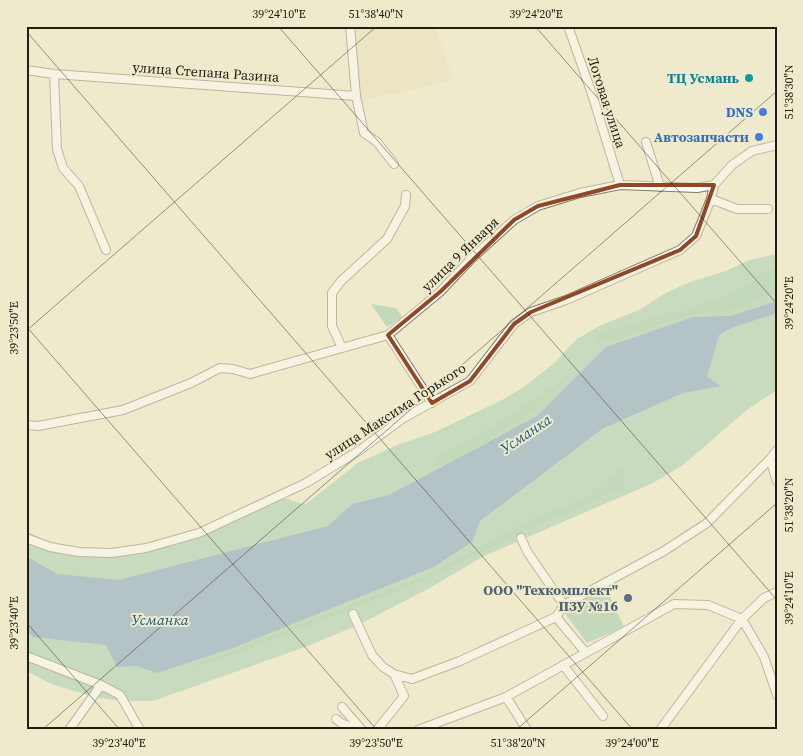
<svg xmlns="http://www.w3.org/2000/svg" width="803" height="756" font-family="'Source Serif 4',serif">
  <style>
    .built { fill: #e6dfbb }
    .green { fill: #99cbae }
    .forest { fill: #8ec6a5 }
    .water { fill: #6e97be }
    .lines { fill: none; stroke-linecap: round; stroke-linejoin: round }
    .street-casing { stroke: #807b60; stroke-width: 10 }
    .street { stroke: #fff; stroke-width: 8 }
    .marked { fill: none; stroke: #904826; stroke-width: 4; stroke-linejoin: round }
    .ticks { fill: none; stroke: #222015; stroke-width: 1; stroke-opacity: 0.45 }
    .culture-dot { fill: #0f9aa8; stroke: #efeacc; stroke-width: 2 }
    .shop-dot { fill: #3f7fe0; stroke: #efeacc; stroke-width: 2 }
    .service-dot { fill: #5c6f8a; stroke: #efeacc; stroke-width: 2 }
    .labels { text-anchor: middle; stroke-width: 4; stroke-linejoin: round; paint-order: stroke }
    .street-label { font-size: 14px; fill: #222015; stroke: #efeacc }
    .culture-label { font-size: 14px; font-weight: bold; fill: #0d838f; stroke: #efeacc; text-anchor: end }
    .shop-label { font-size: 14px; font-weight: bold; fill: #366cbe; stroke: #efeacc; text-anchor: end }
    .service-label { font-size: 14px; font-weight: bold; fill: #4e5e75; stroke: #efeacc; text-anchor: end }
    .water-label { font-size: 15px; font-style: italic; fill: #175689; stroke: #efeacc }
    .neatline { fill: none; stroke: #222015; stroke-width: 2 }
    .ticks-label { font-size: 12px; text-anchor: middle; fill: #222015 }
  </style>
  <rect width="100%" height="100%" fill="#efeacc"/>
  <!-- built -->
  <path class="built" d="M363 26H435L453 80 361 101 352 28Z"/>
  <!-- green -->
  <path class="green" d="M777 254V390L748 409 683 465 653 483 484 556 428 589 358 625 305 647 153 701H121L94 697 51 684 26 671V531L66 550 129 553 212 531 232 522 261 504 278 499H288L302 504 307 503 358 463 397 445 435 432 502 400 524 387 553 364 577 339 601 325 639 310 666 293 690 282 726 271 749 260Z"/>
  <!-- forest -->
  <path class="forest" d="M777 267V288C761 301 741 310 721 312 708 314 696 313 683 317 654 325 627 339 598 341L596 335 628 324 642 322 661 314 689 310 740 288 762 273Z
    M371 304 396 308 402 317 387 327Z
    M576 370 533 413 463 456 436 467 437 457C486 432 531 402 576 370Z
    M623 465C627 476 625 481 620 490L524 532 425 579 378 599 278 637 257 646 197 667 188 668 434 572 519 525 588 496Z
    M606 588 624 627 587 643 564 612Z"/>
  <!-- water -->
  <path class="water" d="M777 301V313L734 327 719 335 707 377 721 386 683 393 602 429 480 521 472 542 434 567 233 648 157 673 137 666 117 667 106 645 33 637 26 632V556L57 574 119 580 328 526 352 504 389 495 537 416 606 347 693 317 730 316Z"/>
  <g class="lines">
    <defs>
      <path id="street" d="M350 26 356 96 364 133 377 142 394 164
        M568 26 592 94 620 185
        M26 70 54 74 356 96
        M54 74 57 149 63 168 79 186 106 250
        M646 142 660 187
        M711 199 737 209H768
        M388 335 432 403
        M342 348 332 326V293L341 281 387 239 405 206 406 195
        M26 425 38 426 123 410 191 383 220 368 233 369 250 374 388 335 440 292 471 259 514 220 538 206 580 193 620 185 697 188 714 185 732 165 752 151 777 145
        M777 450 770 459 777 481
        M26 538 50 547 79 552 112 553 146 548 199 533 306 483 360 450 402 419 470 381 514 324 531 312 566 300 680 250 696 236 711 199 714 185
        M521 538 528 553 564 605
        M353 614 372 655 383 667 394 674 412 679 460 661 556 617
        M586 653 556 617 564 605 664 551 707 523 770 459
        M26 656 101 685 120 695 140 730
        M563 665 603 716
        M506 697 527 730
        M342 707 362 730
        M336 719 341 723 358 730
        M69 730 101 685
        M377 730 404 696 394 674
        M418 730 506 697 674 604 708 605 742 619 764 657 777 695
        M660 730 742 619 764 598 777 592"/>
    </defs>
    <!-- street casing -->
    <use href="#street" class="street-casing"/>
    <!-- street -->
    <use href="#street" class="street"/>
  </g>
  <!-- marked area -->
  <path d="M0 0H803V756H0ZM620 185H714L696 236 680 250 531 312 514 324 470 381 432 403 388 335 440 292 514 220 538 206Z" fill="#efeacc" fill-opacity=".55" fill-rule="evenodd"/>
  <path class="marked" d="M620 185H714L696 236 680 250 531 312 514 324 470 381 432 403 388 335 440 292 514 220 538 206Z"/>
  <!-- ticks -->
  <path class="ticks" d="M278 26 777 600M535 26 777 304M26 31 633 730M26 326 377 730M26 331 377 26M26 622 120 730M42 730 777 91M516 730 777 503"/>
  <!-- markers -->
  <circle class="culture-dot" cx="749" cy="78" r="5"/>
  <g class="shop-dot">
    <circle cx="763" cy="112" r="5"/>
    <circle cx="759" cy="137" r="5"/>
  </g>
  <circle class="service-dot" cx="628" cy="598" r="5"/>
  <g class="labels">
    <!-- street labels -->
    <g class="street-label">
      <text transform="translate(206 72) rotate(4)" y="5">улица Степана Разина</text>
      <text transform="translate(607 102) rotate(72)" y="5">Логовая улица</text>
      <text transform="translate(460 254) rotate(-44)" y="5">улица 9 Января</text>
      <text transform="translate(395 411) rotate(-33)" y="5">улица Максима Горького</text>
    </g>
    <!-- culture labels -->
    <g class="culture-label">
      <text x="739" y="83">ТЦ Усмань</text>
    </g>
    <!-- shop labels -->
    <g class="shop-label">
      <text x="753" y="117">DNS</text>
      <text x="749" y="142">Автозапчасти</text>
    </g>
    <!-- service labels -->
    <g class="service-label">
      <text x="618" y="595">ООО "Техкомплект"<tspan x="618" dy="16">ПЗУ №16</tspan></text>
    </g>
    <!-- water labels -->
    <g class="water-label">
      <text transform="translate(526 434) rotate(-34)" y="5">Усманка</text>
      <text x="160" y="625">Усманка</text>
    </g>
  </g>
  <!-- border -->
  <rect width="803" height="756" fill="none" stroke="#efeacc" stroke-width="55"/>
  <rect x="28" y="28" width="748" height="700" class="neatline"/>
  <g class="ticks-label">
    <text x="279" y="18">39°24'10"E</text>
    <text x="376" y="18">51°38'40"N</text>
    <text x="536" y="18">39°24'20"E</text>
    <text transform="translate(789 92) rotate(-90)" y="4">51°38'30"N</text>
    <text transform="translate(789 303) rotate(-90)" y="4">39°24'20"E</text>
    <text transform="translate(14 328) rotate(-90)" y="4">39°23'50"E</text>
    <text transform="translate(789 505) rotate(-90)" y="4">51°38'20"N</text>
    <text transform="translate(789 598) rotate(-90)" y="4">39°24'10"E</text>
    <text transform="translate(14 623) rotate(-90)" y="4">39°23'40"E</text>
    <text x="119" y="747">39°23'40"E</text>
    <text x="376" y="747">39°23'50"E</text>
    <text x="518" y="747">51°38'20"N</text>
    <text x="632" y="747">39°24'00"E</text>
  </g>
</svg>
